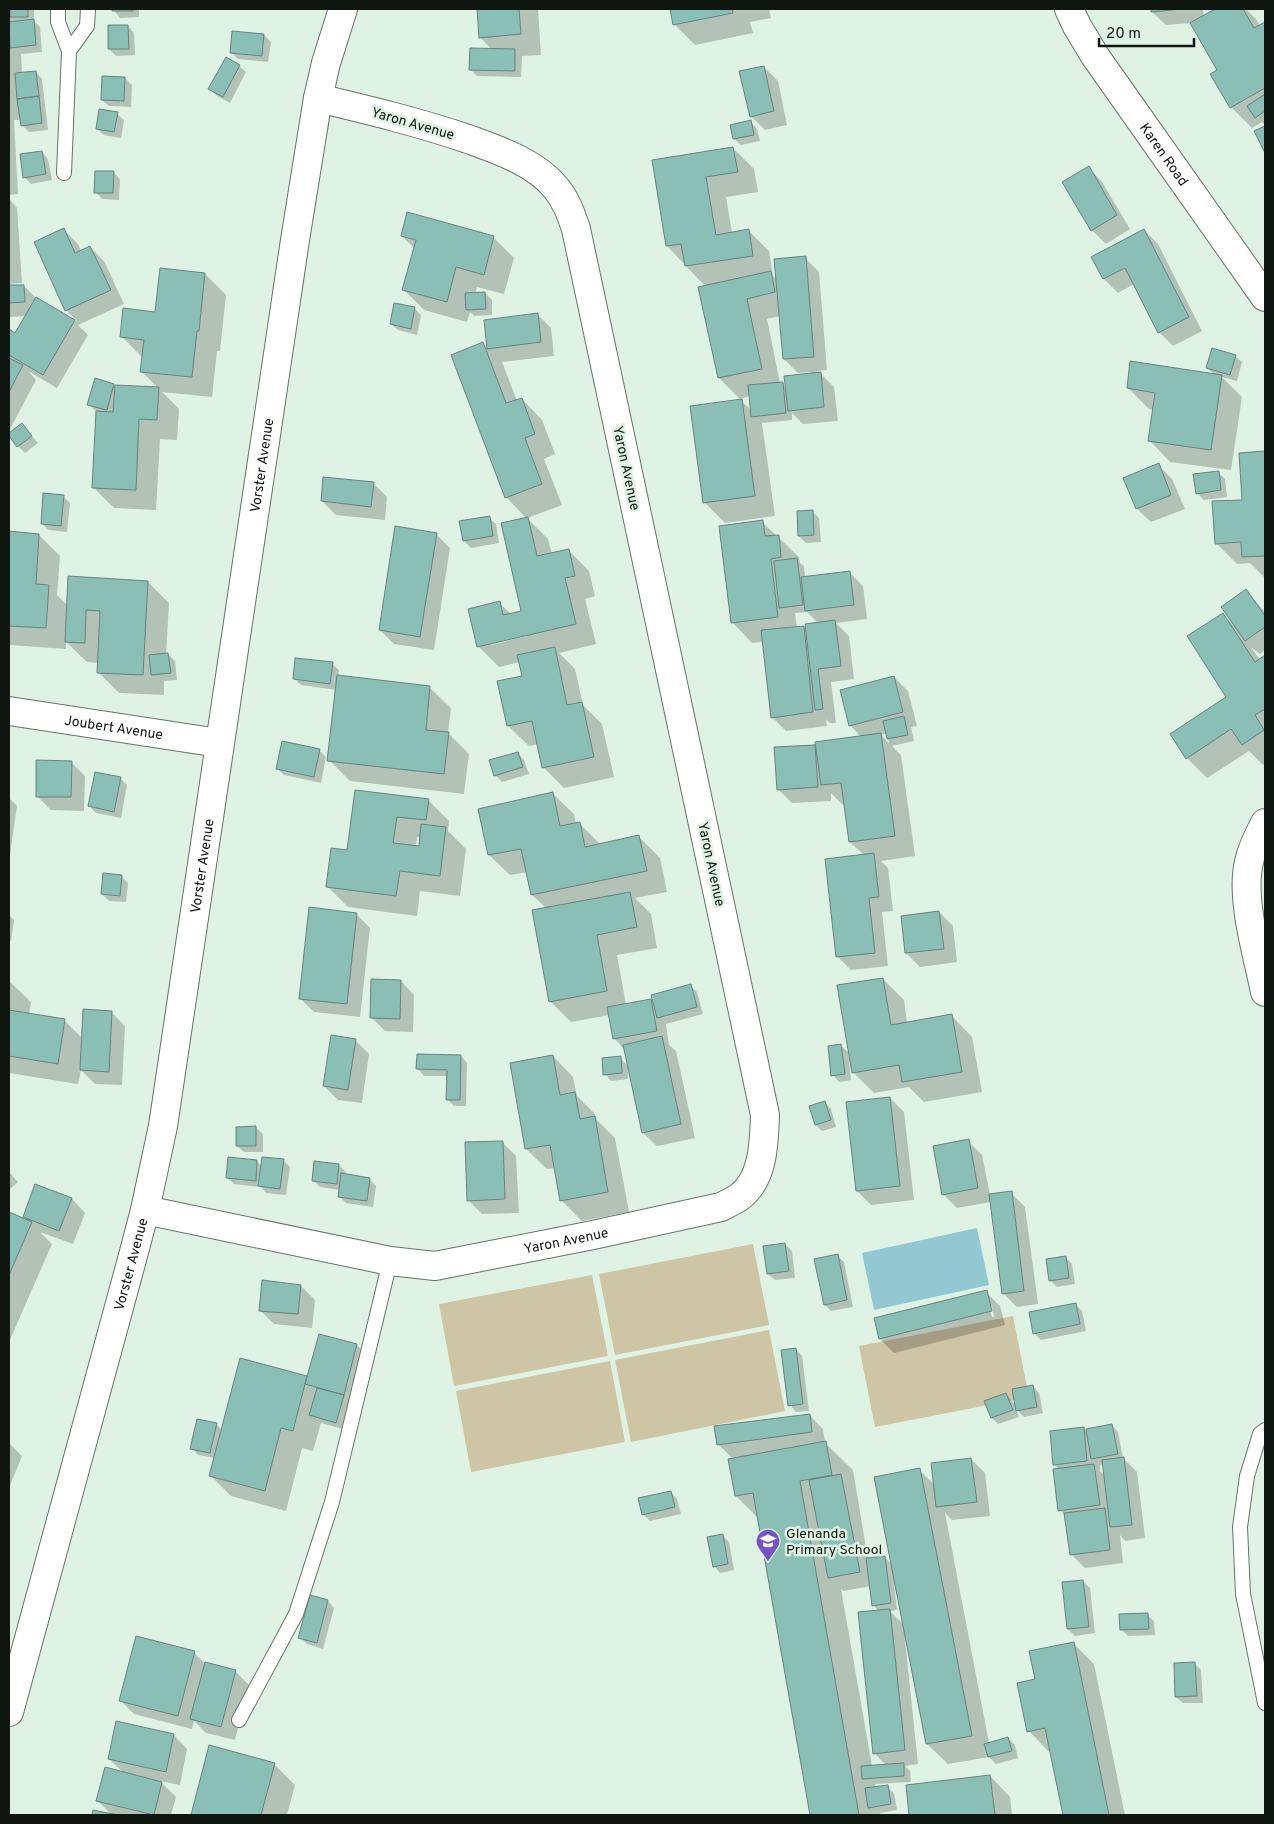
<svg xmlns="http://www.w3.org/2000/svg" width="1274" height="1824" font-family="Overpass,sans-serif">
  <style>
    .green { fill: #cdc5a4 }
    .water { fill: #91c8d1 }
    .shadow { fill: #0003; fill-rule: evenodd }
    .building { fill: #89bfb4; stroke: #6a827d }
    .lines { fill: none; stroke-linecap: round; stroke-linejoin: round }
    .lane-casing { stroke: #647568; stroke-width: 16 }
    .street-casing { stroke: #647568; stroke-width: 30 }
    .secondary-casing { stroke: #647568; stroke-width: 30 }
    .lane { stroke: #fff; stroke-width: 14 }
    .street { stroke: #fff; stroke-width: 28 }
    .secondary { stroke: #fff; stroke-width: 28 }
    .labels { text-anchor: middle; stroke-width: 5; stroke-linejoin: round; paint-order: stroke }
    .street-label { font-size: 14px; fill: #0f1510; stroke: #dff3e4 }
    .poi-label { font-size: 14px; fill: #0f1510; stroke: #dff3e4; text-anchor: start }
  </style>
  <rect width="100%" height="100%" fill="#dff3e4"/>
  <!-- green -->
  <path class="green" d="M753 1244 769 1325 615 1355 599 1274Z
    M592 1275 608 1356 454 1386 439 1304Z
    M1013 1316 1029 1397 875 1427 859 1346Z
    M769 1330 785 1411 631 1442 615 1360Z
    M610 1361 625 1442 471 1472 456 1391Z"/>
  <!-- water -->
  <path class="water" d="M977 1228 989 1285 874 1310 862 1253Z"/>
  <!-- shadow -->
  <path class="shadow" d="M9 9H34V21L40 27 42 52 21 54 22 74 36 72 42 79 48 130 29 132 22 125 21 120H14L18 194 9 195Z
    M113 9H139V17L120 18Z
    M478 9H538L541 55 522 56 521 77 477 76 470 69 492 50 480 37Z
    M671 9H769L771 18 750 22 753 33 695 45 674 24Z
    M1152 9H1203L1204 17 1217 9H1246L1256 19 1260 26 1265 23V122L1263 124 1262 122 1252 128 1231 107 1212 75 1219 71 1191 23 1166 25 1152 12Z
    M128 26 134 33 135 55 116 56 109 49Z
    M264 35 271 42 268 62 238 59 231 52Z
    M239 66 246 72 230 103 217 96 210 89Z
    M764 67 778 81 787 125 765 130 751 116Z
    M125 78 132 85 131 107 109 106 102 100Z
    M117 114 124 120 121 138 104 135 97 129Z
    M751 122 757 129 760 141 741 145 734 139Z
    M733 148 754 169 758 192 726 197 732 233 749 231 769 251 773 276 777 280 805 258 819 272 827 370 818 371 834 387 838 421 803 424 792 413V420L762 423 775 516 725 523 704 502 741 401 752 411 750 396 740 399 719 378 699 288 706 287 667 246 654 161ZM780 316 784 359 798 373 811 372V374L786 387 780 383 767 319Z
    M42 152 48 159 52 180 31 184 24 177Z
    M1089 168 1102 182 1130 229 1106 244 1092 230Z
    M113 172 120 179 119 200 102 199 96 192Z
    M9 199 17 208 22 283 9 284Z
    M64 230 78 244 81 251 90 247 104 261 124 304 78 325 88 335 57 388 28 371 36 380 9 431V331L15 334 26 316 9 317V287L24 286 37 299 78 322 66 310Z
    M1144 230 1158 244 1202 331 1173 346 1159 332 1134 284 1118 293 1104 279 1093 257Z
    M402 236 494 238 514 258 504 294 477 287 475 294 485 293 492 300V315L474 316 470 312 467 322 424 310 403 289 415 249Z
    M205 274 226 295 220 351H217L212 397 162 392 179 409 177 440 160 439 156 510 114 508 93 487 97 412 89 405 114 385 115 386 159 389 141 371 143 358 121 336 156 313Z
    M414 308 421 315 417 335 398 330 391 324Z
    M537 314 551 328 554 356 502 362 517 401 522 399 542 420 555 454 544 459 562 505 527 518 548 539 552 554 568 550 589 571 595 596 585 599 596 644 559 653 575 669 583 705 602 724 614 777 564 788 543 767 538 744 529 746 508 726 523 676 520 662 499 667 478 646 499 603 511 614 523 612 527 519 506 497 483 344 488 349 485 321ZM524 634 527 636 491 645 490 642Z
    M1235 356 1242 362 1237 381 1222 377 1242 397 1231 470 1170 462 1150 441 1154 410 1149 409 1128 388 1215 375 1207 368Z
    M22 424 38 443 25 453 18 446Z
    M1265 452V577H1264L1250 563 1237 564 1216 543 1243 501 1240 454Z
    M1158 465 1172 479 1185 509 1151 522 1137 509Z
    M1218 472 1225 479 1227 497 1204 500 1197 493Z
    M373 483 387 497 385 520 336 515 322 501Z
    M63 496 70 503 67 532 49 530 42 524Z
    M813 512 819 518 821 542 806 543 799 536Z
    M489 518 496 524 499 543 471 548 464 541Z
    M762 522 799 557 800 563 804 566 805 577 849 572 863 586 867 619 836 623 849 636 854 679 831 682 836 723H830L826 719 827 726 786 731 772 717 764 642 752 643 732 622ZM807 612 819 624 807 631 803 627 797 628 795 613Z
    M9 533 39 535 60 556 57 595 68 606 148 582 169 603 166 655 168 654 175 661 177 680 164 681V695L119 693 98 672 99 663 87 662 66 642V649L9 645Z
    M436 534 450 548 434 650 394 644 380 630Z
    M1246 590 1265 612V650L1260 654 1251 647 1260 660 1265 656V764L1263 765 1249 751 1207 778 1187 758 1228 697 1222 614 1234 626 1235 625Z
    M332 664 339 670 338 677 430 688 451 708 448 733 469 754 464 794 350 781 329 760 337 690 301 685 294 678Z
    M894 677 908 691 917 726 911 727 914 741 892 746 901 755 915 856 881 861 888 868 893 911 882 912 888 966 851 970 837 956 864 855 850 842 845 805H843L831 793V801L792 803 778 789 814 746 817 749 861 737 850 725ZM887 733 889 743 881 735Z
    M319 750 326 757 321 783 284 775 278 769Z
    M518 753 524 760 529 774 502 782 495 775Z
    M71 762 85 776 84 811 51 810 37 796Z
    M120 778 127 785 121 818 96 813 89 806Z
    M356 791 428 800 449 821 448 831 466 849 460 896 420 891 417 916 348 907 328 887 349 851ZM417 837H421L420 848 416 847Z
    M553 794 574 814 576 824 579 823 601 845 639 837 660 858 667 892 635 898 651 914 657 948 617 955 626 1005 650 1000 655 1005 690 985 697 992 703 1014 666 1024 669 1045 676 1051 695 1138 657 1146 643 1133 629 1070H628V1079L611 1081 605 1074 620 1058 628 1066 625 1050 614 1038 609 1015 571 1022 550 1001 546 908 532 895 528 872 510 875 489 855Z
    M9 798 17 806 9 862Z
    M121 876 128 883 126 902 109 901 102 894Z
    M939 912 953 926 957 962 920 967 906 953Z
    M356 914 370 928 360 1017 314 1012 300 998Z
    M9 915 14 920 11 941 9 940Z
    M883 979 904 1000 907 1023 952 1016 972 1037 982 1092 924 1102 909 1087 874 1093 854 1073Z
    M9 981 31 1002 29 1015 64 1020 82 1038 111 1012 125 1026 122 1085 95 1084 81 1070 78 1084 9 1073Z
    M401 981 414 995 413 1032 385 1031 371 1017Z
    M355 1040 369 1054 362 1103 338 1100 324 1086Z
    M841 1046 848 1052 851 1080 839 1082 833 1075Z
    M461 1056 467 1063 466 1106H454L447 1099 448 1076H424L418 1069Z
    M553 1056 573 1077 577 1096 595 1114 596 1119 615 1138 629 1212 582 1221 561 1200 555 1168 547 1169 526 1149Z
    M890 1098 904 1112 914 1200 871 1205 857 1191Z
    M824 1102 831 1109 836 1127 822 1131 816 1125Z
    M256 1128 263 1134V1152H244L237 1146Z
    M968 1141 982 1155 990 1195 1011 1193 1025 1207 1038 1304 1017 1307 1003 1293 991 1202 957 1208 943 1194Z
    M502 1142 516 1156 519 1213 482 1214 468 1200Z
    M283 1160 290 1167 286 1195 266 1193 261 1187 234 1184 228 1178 257 1161 262 1167Z
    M315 1162 339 1165 346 1172 345 1175 369 1179 376 1186 373 1207 346 1203 339 1196 340 1190 320 1187 313 1180Z
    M9 1172 18 1182 9 1190Z
    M36 1186 72 1199 85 1213 73 1244 40 1232 52 1244 9 1342V1213L29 1222 24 1217Z
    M785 1244 792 1251 795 1278 775 1280 768 1274Z
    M837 1256 844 1262 853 1307 831 1311 825 1305Z
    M1066 1258 1072 1264 1075 1284 1057 1287 1050 1280Z
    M301 1286 315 1300 312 1328 274 1324 260 1310Z
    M986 1292 1000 1306 1005 1325 894 1353 880 1339ZM989 1306H992L994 1317H992Z
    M1075 1304 1082 1311 1086 1331 1041 1340 1034 1333Z
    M357 1345 371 1359 343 1429 321 1423 313 1451 302 1448 286 1511 231 1496 210 1475 215 1458 198 1455 192 1448 216 1424 222 1430 307 1377 308 1378Z
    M796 1349 802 1356 809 1411 796 1412 790 1405Z
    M1033 1386 1039 1393 1043 1413 1024 1417 1016 1409 1019 1417 998 1424 992 1418 1006 1394 1016 1406Z
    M809 1415 823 1429 825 1443 853 1470 868 1559 885 1557 892 1565 919 1470 935 1485 971 1459 985 1473 990 1516 952 1520 945 1513 989 1743 1008 1738 1015 1745 1018 1758 996 1764 989 1757 948 1764 927 1744 907 1640H905L918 1764 905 1766 910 1771 911 1782 875 1784 876 1788 887 1787 894 1793 897 1810 880 1813 881 1815H812L759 1519 736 1496 733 1459 718 1444ZM894 1582H896L904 1625 890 1611 897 1610ZM871 1586 873 1605 879 1611 875 1754 886 1765 872 1766 841 1589 843 1591Z
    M1112 1425 1118 1432 1123 1458 1137 1472 1145 1538 1125 1541 1120 1535 1123 1563 1085 1568 1071 1554 1066 1517 1060 1510 1059 1469 1054 1464 1083 1428 1085 1430ZM1104 1464 1105 1476 1100 1471V1465Z
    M9 1443 22 1456 9 1488Z
    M671 1492 677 1499 681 1514 650 1521 643 1514Z
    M723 1536 729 1542 734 1570 720 1573 714 1566Z
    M1083 1581 1090 1588 1095 1633 1075 1636 1068 1629Z
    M311 1597 328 1601 334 1608 323 1649 307 1644 300 1637Z
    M1147 1615 1154 1621 1155 1635 1128 1636 1121 1629Z
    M1073 1643 1094 1664 1125 1815H1064L1051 1751 1049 1752 1029 1731 1037 1680Z
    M194 1653 205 1663 235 1671 249 1685 235 1740 206 1733 194 1721 192 1729 134 1714 120 1700Z
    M1194 1663 1201 1670 1203 1703H1183L1176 1697Z
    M174 1735 187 1749 180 1785 160 1781 176 1797 171 1815H112L98 1801 124 1773 109 1759Z
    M210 1746 274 1764 295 1785 287 1815H192Z
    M990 1776 1010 1797 1012 1815H911L907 1786Z"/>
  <!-- building -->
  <path class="building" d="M10 9H28V17H10Z
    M112 9H133V11H112Z
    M477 9H519L521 34 479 38Z
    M670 9H732L733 13 673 25Z
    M1151 9H1181L1151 12Z
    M1215 9H1243L1254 28 1265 22V88L1230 108 1210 74 1217 70 1190 23Z
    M34 19 36 45 10 48 9 22Z
    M108 25H128L129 49H108Z
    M232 31 264 34 262 56 230 53Z
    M470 48 515 49V71L469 70Z
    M226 57 240 65 223 97 208 89Z
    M764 66 774 111 750 117 739 71Z
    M36 71 39 96 17 99 15 73Z
    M102 76 125 77 124 101 101 100Z
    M1265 94V111L1255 118 1247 106Z
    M39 96 42 123 21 126 17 99Z
    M99 109 118 112 114 132 96 129Z
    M751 120 754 135 733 139 730 125Z
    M1265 126V153L1254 131Z
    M733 147 738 172 706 177 716 235 749 229 753 256 685 266 681 244 666 246 652 160Z
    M42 151 46 174 23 178 20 154Z
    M1089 166 1117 215 1091 231 1062 182Z
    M95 171H114L113 193H94Z
    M407 212 494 236 484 275 456 267 447 302 402 290 416 240 401 236Z
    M64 228 75 253 90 246 111 290 65 311 34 242Z
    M1144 229 1189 317 1158 333 1125 268 1103 279 1091 257Z
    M806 256 814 357 783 359 774 259Z
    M160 268 205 273 199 331H197L192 377 140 372 144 340 120 337 123 308 155 312Z
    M771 271 775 292 747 299 762 369 718 378 698 287Z
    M9 285H24L25 302 9 303Z
    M485 292 486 309 466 310 465 293Z
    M36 297 75 320 43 375 9 355V329L15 333Z
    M394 303 415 307 411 329 390 324Z
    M538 313 541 342 487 349 484 320Z
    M483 342 506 403 522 398 535 434 525 438 542 484 505 498 451 355Z
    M1212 348 1236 355 1230 375 1206 368Z
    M9 358 23 365 9 392Z
    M1130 361 1222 375 1211 450 1148 441 1155 393 1127 388Z
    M821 372 824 407 788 411 784 376Z
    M95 378 114 384 107 410 87 405Z
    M783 382 786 413 751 417 748 385Z
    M115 385 159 387 157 420 139 419 136 490 92 488 96 411 113 412Z
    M742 399 755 496 703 503 690 406Z
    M22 423 32 436 17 447 9 436V433Z
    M1265 451V556L1242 557 1241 542 1215 544 1212 501 1242 500 1239 453Z
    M1159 463 1171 495 1136 509 1123 478Z
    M1219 471 1221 490 1196 494 1193 474Z
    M323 477 374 482 371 507 321 501Z
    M43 493 64 495 61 526 41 524Z
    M813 510 814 535 798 536 797 511Z
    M490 516 493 536 463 541 459 521Z
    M528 517 537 556 569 549 575 576 565 578 576 624 477 647 468 609 500 601 503 615 521 611 501 523Z
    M763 520 765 536 779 535 781 557 771 559 778 617 731 623 719 526Z
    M395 526 437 533 420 637 379 630Z
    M9 531 39 534 36 584 49 585 46 628 9 626Z
    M797 558 803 605 779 608 774 561Z
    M850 571 854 605 805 611 801 577Z
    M68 576 148 581 143 675 97 673 100 611 86 610 85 643 65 642Z
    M1246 589 1265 616V627L1245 641 1221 607Z
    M1223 613 1255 662 1265 655V709L1255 715 1264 730 1242 745 1231 729 1186 759 1170 734 1226 697 1187 636Z
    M835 620 841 666 818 669 823 709 815 710 805 624Z
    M804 626 813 712 771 718 761 630Z
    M555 647 567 705 582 702 594 757 542 768 532 721 507 726 497 681 522 676 517 655Z
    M168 653 171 673 151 675 149 655Z
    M295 658 333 662 330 684 293 679Z
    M337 675 430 686 426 730 449 732 444 774 327 761Z
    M894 676 903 712 849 726 840 690Z
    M904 716 908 735 887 739 883 721Z
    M881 733 895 836 849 842 841 783 821 785 815 742Z
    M282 741 320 749 314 777 276 769Z
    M815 745 818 787 777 790 774 747Z
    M518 752 523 767 494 776 489 760Z
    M36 760 72 761 71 797H36Z
    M95 772 121 777 114 812 88 806Z
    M355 790 429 799 426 820 397 817 393 843 419 846 421 824 446 827 440 876 400 871 396 896 326 887 331 848 347 850Z
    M553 792 560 826 580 822 585 847 639 835 647 871 531 895 521 849 488 855 478 809Z
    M874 853 879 897 869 898 875 953 836 957 825 859Z
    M103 873 122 875 120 896 101 894Z
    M630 892 637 927 597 935 607 991 549 1002 532 910Z
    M309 907 357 913 347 1004 299 999Z
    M939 911 944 949 905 953 901 916Z
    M883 978 891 1025 952 1014 962 1072 902 1082 899 1065 852 1073 837 985Z
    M371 979 401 980 400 1019 370 1018Z
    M691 984 697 1007 657 1018 651 995Z
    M651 999 657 1031 613 1039 607 1007Z
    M83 1009 112 1011 109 1072 80 1070Z
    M9 1010 65 1019 58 1064 9 1056Z
    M331 1035 356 1039 348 1090 323 1086Z
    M662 1036 681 1124 642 1133 623 1045Z
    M841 1044 845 1074 831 1076 828 1046Z
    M417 1054 461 1055 460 1100H446L447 1070 416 1069Z
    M553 1055 560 1095 575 1092 580 1119 595 1116 608 1192 560 1201 550 1145 525 1149 510 1063Z
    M621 1056 622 1073 603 1075 602 1058Z
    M890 1097 900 1186 856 1191 846 1102Z
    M825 1101 831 1120 815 1125 809 1106Z
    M256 1126V1146H236V1127Z
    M969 1139 978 1188 942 1195 933 1146Z
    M503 1141 505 1199 467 1201 465 1142Z
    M228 1157 257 1160 256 1181 226 1178Z
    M262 1157 284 1159 280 1189 258 1186Z
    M314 1161 339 1164 337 1184 312 1181Z
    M341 1173 370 1178 367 1201 338 1197Z
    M35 1184 72 1198 59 1231 23 1217Z
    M1012 1191 1024 1291 1002 1294 989 1194Z
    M9 1212 32 1222 9 1275Z
    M785 1243 789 1271 767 1274 763 1246Z
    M838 1254 847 1300 824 1305 814 1259Z
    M1066 1256 1069 1278 1049 1281 1046 1259Z
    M262 1280 301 1285 298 1314 259 1311Z
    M987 1290 992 1311 879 1339 874 1318Z
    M1076 1303 1080 1324 1033 1334 1029 1312Z
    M319 1334 357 1344 344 1395 305 1384Z
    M796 1348 803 1404 788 1406 781 1350Z
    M240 1358 307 1376 293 1431 281 1428 265 1491 209 1476Z
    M1033 1385 1037 1407 1016 1411 1012 1389Z
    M317 1388 344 1395 336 1423 309 1415Z
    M1006 1393 1013 1410 991 1418 984 1401Z
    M810 1414 812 1432 717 1445 714 1426Z
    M197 1419 217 1423 210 1453 190 1449Z
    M1112 1424 1118 1454 1091 1459 1086 1429Z
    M1084 1427 1087 1461 1053 1465 1050 1431Z
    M826 1441 832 1475 800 1481 859 1815H810L753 1493 735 1496 728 1459Z
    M1124 1457 1132 1525 1110 1527 1102 1460Z
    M971 1458 977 1502 936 1507 931 1463Z
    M1094 1464 1100 1505 1058 1511 1053 1469Z
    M920 1468 972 1736 926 1744 874 1477Z
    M841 1474 860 1572 828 1578 809 1480Z
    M671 1491 675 1507 642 1515 638 1498Z
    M1105 1508 1110 1550 1070 1555 1064 1513Z
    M723 1534 728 1564 713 1567 707 1537Z
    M885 1556 891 1603 872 1606 866 1558Z
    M1083 1580 1089 1627 1067 1629 1062 1582Z
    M310 1595 328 1600 317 1643 298 1638Z
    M890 1609 905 1750 873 1754 858 1612Z
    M1148 1613 1149 1629 1120 1630 1119 1614Z
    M136 1636 195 1651 178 1716 119 1701Z
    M1074 1642 1109 1815H1063L1045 1728 1027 1732 1017 1683 1035 1679 1029 1651Z
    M205 1662 236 1670 221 1727 190 1719Z
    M1195 1662 1197 1696 1175 1697 1174 1663Z
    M116 1721 174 1734 166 1772 108 1759Z
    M1008 1737 1012 1751 988 1757 984 1744Z
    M209 1745 275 1763 261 1815H191Z
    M904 1763V1776L862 1779 861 1766Z
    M105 1767 162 1782 154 1815 96 1801Z
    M990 1775 995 1815H909L906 1785Z
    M888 1785 891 1804 868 1808 865 1788Z
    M93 1810 118 1815H92Z"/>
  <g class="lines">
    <defs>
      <path id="lane" d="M58 9V22L69 51 87 26 88 9
        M64 173 69 51
        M1265 1430 1260 1434 1247 1476 1240 1527 1243 1594 1265 1703
        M239 1720 296 1614 332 1502 390 1261"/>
      <g id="street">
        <path id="s1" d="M1069 9 1077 26 1095 56 1265 297"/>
        <path id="s2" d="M9 711 219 743"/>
        <path d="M1265 823C1258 836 1252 848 1249 862 1240 899 1258 956 1265 992"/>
        <path id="s3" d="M145 1210 390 1261 435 1266 593 1235 721 1207C727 1204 733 1201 738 1198 764 1180 764 1142 765 1115L576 229C571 214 566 200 556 188 535 162 498 150 468 139 418 122 368 110 318 98"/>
      </g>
      <g id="secondary">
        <path id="s4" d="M9 1712 134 1252 145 1210 163 1126 295 240 318 98 326 63 343 9"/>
      </g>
    </defs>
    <!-- lane casing -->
    <use href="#lane" class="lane-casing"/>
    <!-- street casing -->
    <use href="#street" class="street-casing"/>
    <!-- secondary casing -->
    <use href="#secondary" class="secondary-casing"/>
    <!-- lane -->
    <use href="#lane" class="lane"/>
    <!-- street -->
    <use href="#street" class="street"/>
    <!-- secondary -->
    <use href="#secondary" class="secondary"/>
  </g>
  <!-- icons -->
  <defs>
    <symbol id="school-pin" viewBox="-11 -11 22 30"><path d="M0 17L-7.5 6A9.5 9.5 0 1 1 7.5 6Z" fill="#7552cc" stroke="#dff3e4"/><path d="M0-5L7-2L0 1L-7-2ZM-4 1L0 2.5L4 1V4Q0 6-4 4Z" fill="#fff"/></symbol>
  </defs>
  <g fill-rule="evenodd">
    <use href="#school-pin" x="754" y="1527" width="28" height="38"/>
  </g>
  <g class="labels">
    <!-- street labels -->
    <g class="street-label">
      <text transform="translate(413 123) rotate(16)" y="5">Yaron Avenue</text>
      <text dy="5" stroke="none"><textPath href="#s1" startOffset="174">Karen Road</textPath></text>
      <text dy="5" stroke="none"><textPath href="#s4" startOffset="1274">Vorster Avenue</textPath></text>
      <text transform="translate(627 468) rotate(78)" y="5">Yaron Avenue</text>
      <text dy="5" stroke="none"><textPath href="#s2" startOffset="106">Joubert Avenue</textPath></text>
      <text transform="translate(712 864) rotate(78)" y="5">Yaron Avenue</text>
      <text dy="5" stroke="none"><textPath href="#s4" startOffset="869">Vorster Avenue</textPath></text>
      <text dy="5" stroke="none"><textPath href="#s3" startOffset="429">Yaron Avenue</textPath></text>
      <text dy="5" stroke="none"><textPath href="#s4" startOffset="464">Vorster Avenue</textPath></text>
    </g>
    <!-- poi labels -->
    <g class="poi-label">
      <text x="786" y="1538">Glenanda<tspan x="786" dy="16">Primary School</tspan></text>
    </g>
  </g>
  <!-- border -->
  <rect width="1274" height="1824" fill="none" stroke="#0f1510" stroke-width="20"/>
  <!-- scale -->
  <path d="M1099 38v8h95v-8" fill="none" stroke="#0f1510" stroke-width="2.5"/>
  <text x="1106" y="38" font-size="15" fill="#0f1510" stroke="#dff3e4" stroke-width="4" paint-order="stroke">20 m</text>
</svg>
